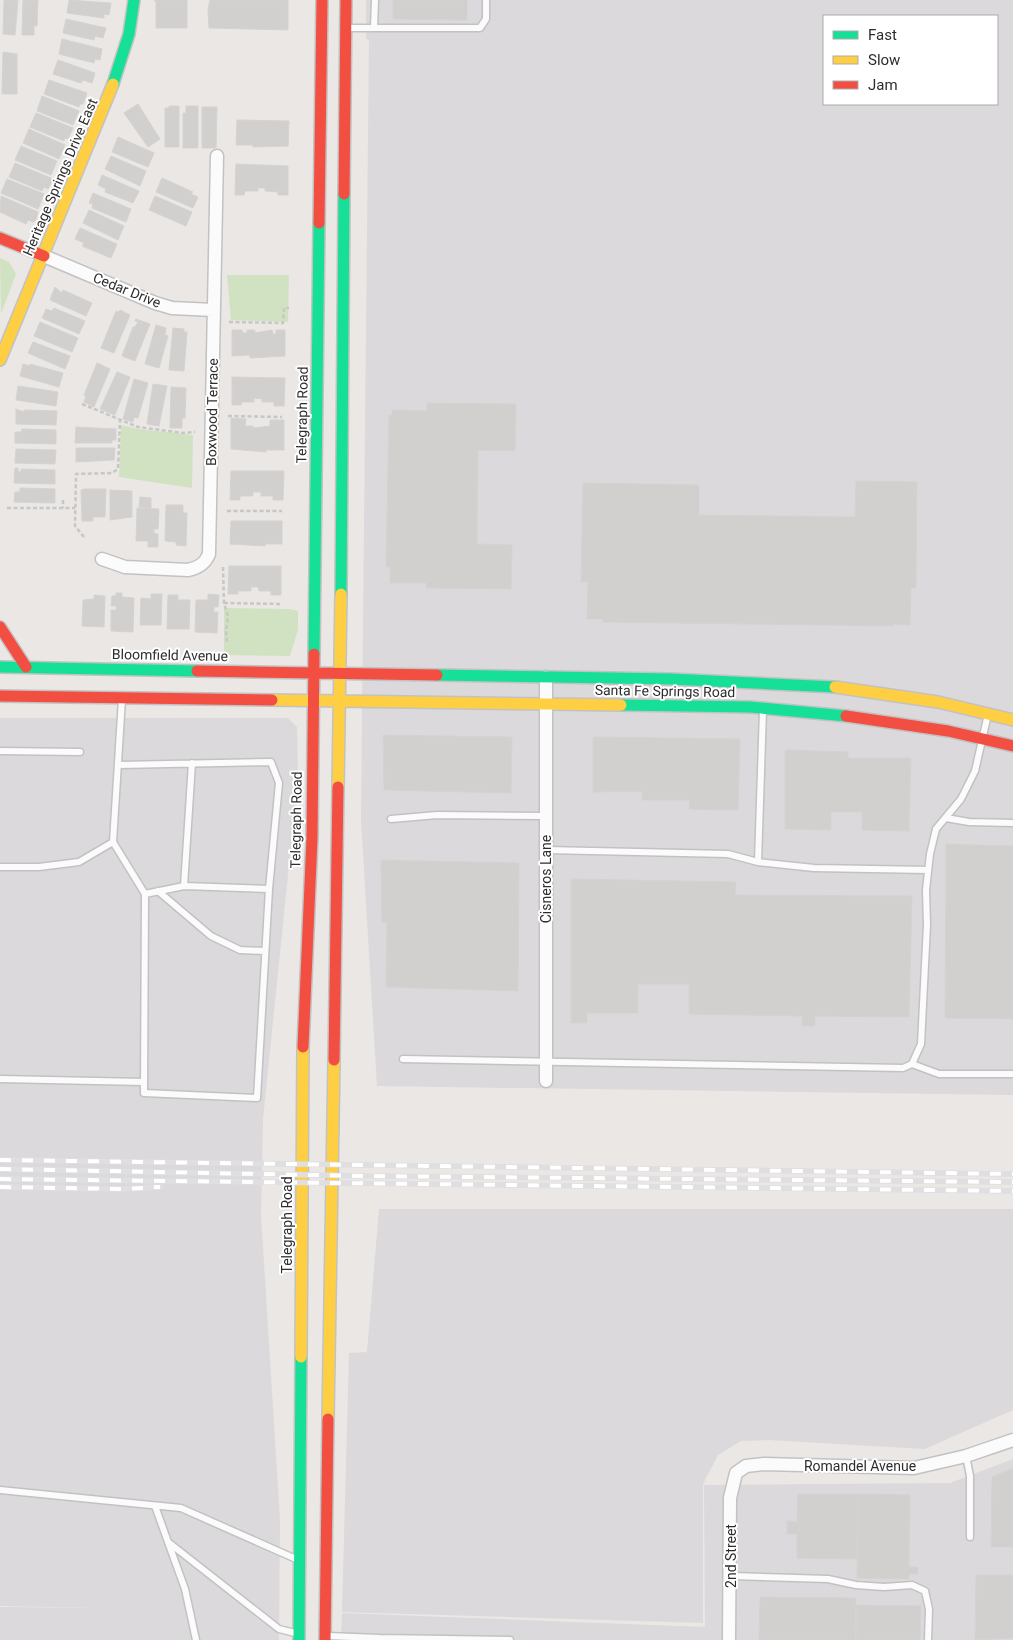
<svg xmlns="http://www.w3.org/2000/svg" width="1013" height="1640" font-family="Roboto,sans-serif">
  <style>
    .industrial { fill: #dbd9db; fill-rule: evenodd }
    .green { fill: #d1e2c2 }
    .building { fill: #d2d0ce; stroke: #d5d3d1 }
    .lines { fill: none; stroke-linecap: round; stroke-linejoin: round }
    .lane-casing { stroke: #c3c2c3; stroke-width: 9 }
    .street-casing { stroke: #c3c2c3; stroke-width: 15 }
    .fast-casing { stroke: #c3c2c3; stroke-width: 14 }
    .slow-casing { stroke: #c3c2c3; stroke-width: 14 }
    .jam-casing { stroke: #c3c2c3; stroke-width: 14 }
    .path { stroke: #c7c7c7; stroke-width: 2.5; stroke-dasharray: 4 2.5; stroke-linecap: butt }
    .lane { stroke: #fcfbfb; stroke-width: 6 }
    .street { stroke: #fcfbfb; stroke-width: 12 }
    .fast { stroke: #16e098; stroke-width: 11 }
    .slow { stroke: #ffcf43; stroke-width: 11 }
    .jam { stroke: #f24e42; stroke-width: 11 }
    .rail-casing { stroke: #dfdee0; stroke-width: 5.5 }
    .rail { stroke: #fff; stroke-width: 4; stroke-dasharray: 11; stroke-linecap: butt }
    .labels { text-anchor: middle; stroke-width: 4; stroke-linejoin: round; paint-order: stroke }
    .street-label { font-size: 14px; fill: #2d2d2d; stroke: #fff }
  </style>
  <rect width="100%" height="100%" fill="#eae7e5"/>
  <!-- industrial -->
  <path class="industrial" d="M366 0H1013V1095L377 1086 361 820 369 40 366 39ZM824 16H997V104H824Z
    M0 718H288L297 727 298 778 263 1119 261 1215 280 1520 279 1640H0V1607L99 1608 0 1606Z
    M379 1209H1013V1410L925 1449 768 1440 741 1441 718 1455 703 1484V1623L342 1612 349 1353 367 1352Z
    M1013 1459V1640H341L342 1613 705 1627 704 1485 950 1483Z"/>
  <!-- green -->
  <path class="green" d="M0 258 9 262 16 274 1 314Z
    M227 275H289L288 322 231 320Z
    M121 425 138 429 193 435 192 488 119 477Z
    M224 608 290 609 298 611V630L290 656 224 655Z"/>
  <!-- building -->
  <path class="building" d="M4 0H18L15 35 3 34Z
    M23 0H38L37 26H34V35H22Z
    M69 0 111 3 109 15 104 14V18L67 13Z
    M187 0V28H156V1L154 0Z
    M210 0H288V30L209 28 208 10Z
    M393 0H467V20L393 19Z
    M66 19 106 28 103 38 95 36 94 40 63 33Z
    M62 39 102 49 100 60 95 59 94 63 59 54Z
    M3 52 17 54V94H2Z
    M58 60 95 73 92 83 83 80 81 83 53 74Z
    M49 80 87 93 83 104H80L79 107 44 94Z
    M42 96 79 111 73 125 37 111Z
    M138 104 160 139 148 147 124 113Z
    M169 106H179V147H165V108H169Z
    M186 106H198V148H183V113H186Z
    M202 107H217L216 148H202Z
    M36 113 73 128 68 139 65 138 64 141 30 127Z
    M237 120 289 121 288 146 253 147V145H236Z
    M29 129 65 145 59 159 23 143Z
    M118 137 154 153 148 167 112 152Z
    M21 146 57 161 51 175 15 160Z
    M111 156 146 171 140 186 105 169Z
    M15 163 53 179 48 189 44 187 42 191 9 177Z
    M236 164 288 166V195H278V192L265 191V188H258V191H245L244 195H235Z
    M102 175 139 191 133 203 105 192 106 189 98 185Z
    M162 178 193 192 191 194 198 197 193 208 156 192Z
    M7 179 44 194 38 209 1 193Z
    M93 193 131 209 126 222 92 208 93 204 89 203Z
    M1 196 38 212 36 220 33 222 28 220 26 224 0 212Z
    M155 196 192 212 186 226 149 210Z
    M89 210 124 226 118 240 83 223Z
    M80 228 117 244 111 258 82 246 84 243 75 239Z
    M55 287 62 293 63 290 92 303 86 316 50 300Z
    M54 308 85 321 79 334 42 318 46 309 52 311Z
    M120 310 130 315 114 353 101 348 116 311 119 312Z
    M136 319 150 324 135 361 122 356 133 327H135L138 322 135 321Z
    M40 322 78 338 72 352 34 336Z
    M156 325 166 328 165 335 168 336 159 368 145 364Z
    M173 328 184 329V332H187L184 371 169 370Z
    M232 330H242L243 333H247V330H255V333L272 330 273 334H276V330H285V356L250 358V355L232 356Z
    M33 342 70 356 65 369 28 353Z
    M97 363 110 369 94 407 84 402 86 396 84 395Z
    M23 364 30 366V364L63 373 59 387 20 376Z
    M117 372 130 377 115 415 100 409Z
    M232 377 285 378 284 406H274V402H262V399L254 398V402H242L241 405H232Z
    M134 379 148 383 138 418 134 417 133 422 123 419Z
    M153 384 167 386 159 426 147 424Z
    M18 386 58 392 56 406 16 400Z
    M171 387 186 388 185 418H182V428H170Z
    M427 403 516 404 515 451 478 450 477 544 512 545 511 589 426 588V583H390V567H386L389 415H392V410L427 411Z
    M16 409 24 412V410L57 411 56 425 16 424Z
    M231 418 246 419 245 426H253V428L270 426V420H284V450H266V452L231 449Z
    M76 427 116 429V440H112V443H75Z
    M22 429 56 430V444L15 443V432H21Z
    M76 448H115L114 460 76 462Z
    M16 449 56 450 55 464 15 463Z
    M15 468H18V471L21 472V469L55 470V484L14 483Z
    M231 471H284L283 500H273V496H261V492H253V496H240V500H230Z
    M856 481 917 482 916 588H911L910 625 893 624V626L603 622V619H587L588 582H581L583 483 699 485V515L855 517Z
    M20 488 55 489V503L14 502 15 492H20Z
    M84 489H106L105 517H93V521H82L81 490Z
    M110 490 132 491V517L110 520Z
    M140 497 151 498V508L139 507Z
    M166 505H183V513H187L186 546 176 545V542L165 541Z
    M137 508 159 509 158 529H154V533L158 534V547H148V541H136Z
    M231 521H282V544H265V546L230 544Z
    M229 566H281V595H271V591H259L258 587H251V591H238V594H228Z
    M116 593H122V597L134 598 133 632 111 631V610H116V606H111L112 596H116Z
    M151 594H162L161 625H140L141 598 151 599Z
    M208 594 219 595 218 607H214V612H218L217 633 195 632 196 600H208Z
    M94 595 105 596 104 627 82 626 83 600 94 599Z
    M168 595H178V600H190L189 629H167Z
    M383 735 512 737 511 793 384 790Z
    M593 737 740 739 738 810 689 809 690 800H642V791L593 792Z
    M785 750 848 752V758H911L909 831 862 830V812H831V830L785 829Z
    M946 844 1013 846V1019L945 1018Z
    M381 860 519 863 518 991 386 987 387 922H382Z
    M571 879 736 882 735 895 912 896 909 1017 815 1016V1026H802V1016L689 1014V984H638V1013H587V1023H571Z
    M1013 1468V1547H991L992 1477Z
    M798 1494H858L857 1559 797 1558V1534H787V1521L797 1522Z
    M858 1494 910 1495 909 1567H918V1574H909V1579L857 1578Z
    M976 1575H1013V1638L975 1640Z
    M760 1597 856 1598 855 1640H759Z
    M856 1605 921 1606 920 1640H856Z"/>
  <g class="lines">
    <defs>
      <path id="lane" d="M347 28H480L486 19V0
        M374 28 375 0
        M0 751 80 752
        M192 763 184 886 269 889
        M119 765 271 762 279 783 269 889 257 1098 144 1093 145 894 113 842 122 699
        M946 818 969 822 1013 823
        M391 819 437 815 546 816
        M546 850 728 854 758 862 814 868 928 870
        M758 862 763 710
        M0 867H39L79 862 113 842
        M158 891 211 936 240 950 265 951
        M145 894 184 886
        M403 1059 903 1068 912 1064 921 1044 927 925 926 890 930 854 936 829 961 799 975 771 988 714
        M912 1064 939 1074H1013
        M0 1079 144 1082
        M966 1456 970 1476V1537
        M0 1490 181 1508 296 1559
        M155 1506 185 1589 196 1640
        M168 1542 279 1629 295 1633
        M731 1576 828 1579 856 1585 884 1587 912 1585 925 1591 929 1609 928 1640
        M328 1636 379 1638
        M379 1640V1638L510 1640"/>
      <path id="street" d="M44 256 155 303 172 308 213 310
        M102 559 125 567 188 570C198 568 205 564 209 554L217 156
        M546 1081V677
        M729 1640 730 1498 736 1473 746 1466 764 1464 914 1468 966 1456 1013 1440"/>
      <path id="fast" d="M113 84 129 34 134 0
        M341 594 344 194
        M314 654 319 223
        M0 667 197 671
        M437 675 671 679 835 687
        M621 705 750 707 846 716
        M299 1640 301 1357"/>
      <path id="slow" d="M0 360 113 84
        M835 687 938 702 1013 720
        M272 700 621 705
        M338 787 341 594
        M301 1357 303 1047
        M328 1419 334 1060"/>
      <path id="jam" d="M344 194 346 0
        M319 223 322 0
        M0 238 44 256
        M0 627 26 667
        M197 671 437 675
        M0 696 272 700
        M846 716 948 731 1013 746
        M303 1047 312 838 314 654
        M334 1060 338 787
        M325 1640 328 1419"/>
    </defs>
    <!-- lane casing -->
    <use href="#lane" class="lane-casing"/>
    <!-- street casing -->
    <use href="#street" class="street-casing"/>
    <!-- fast casing -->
    <use href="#fast" class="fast-casing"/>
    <!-- slow casing -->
    <use href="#slow" class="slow-casing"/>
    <!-- jam casing -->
    <use href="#jam" class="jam-casing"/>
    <!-- path -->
    <path class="path" d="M229 322 283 323 284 308H289
      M82 404 138 427 183 433 195 432
      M228 416 282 417
      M63 500V508
      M7 508H75
      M227 511H282
      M84 537 75 526 76 474 112 473 118 469 120 421
      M223 567 224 603 228 616 226 632 227 644
      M224 603 282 604"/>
    <!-- lane -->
    <use href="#lane" class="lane"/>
    <!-- street -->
    <use href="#street" class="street"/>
    <!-- fast -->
    <use href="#fast" class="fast"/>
    <!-- slow -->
    <use href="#slow" class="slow"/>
    <!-- jam -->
    <use href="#jam" class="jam"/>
    <defs>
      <path id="rail" d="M0 1160 1013 1174
        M0 1169 365 1176 1013 1182
        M0 1179 1013 1191
        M0 1187 125 1189 160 1187"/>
    </defs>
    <!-- rail casing -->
    <use href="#rail" class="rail-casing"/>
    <!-- rail -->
    <use href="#rail" class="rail"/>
  </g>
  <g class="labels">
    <!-- street labels -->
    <g class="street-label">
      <text transform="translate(60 177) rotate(-67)" y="5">Heritage Springs Drive East</text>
      <text transform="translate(127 290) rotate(22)" y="5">Cedar Drive</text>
      <text transform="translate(212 412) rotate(-89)" y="5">Boxwood Terrace</text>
      <text transform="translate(302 415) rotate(-89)" y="5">Telegraph Road</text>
      <text transform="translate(170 655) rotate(1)" y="5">Bloomfield Avenue</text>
      <text transform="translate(665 691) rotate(1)" y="5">Santa Fe Springs Road</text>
      <text transform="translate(296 820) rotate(-89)" y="5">Telegraph Road</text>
      <text transform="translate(546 879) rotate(-90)" y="5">Cisneros Lane</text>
      <text transform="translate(287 1225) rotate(-90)" y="5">Telegraph Road</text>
      <text x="860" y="1471">Romandel Avenue</text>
      <text transform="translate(731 1556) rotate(-90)" y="5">2nd Street</text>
    </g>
  </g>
  <!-- legend -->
  <rect x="823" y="15" width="175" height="90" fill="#ffffff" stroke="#ababab"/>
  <rect x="833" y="31" width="25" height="8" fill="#16e098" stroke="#ababab"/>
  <text x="868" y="40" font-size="15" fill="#2d2d2d">Fast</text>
  <rect x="833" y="56" width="25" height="8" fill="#ffcf43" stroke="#ababab"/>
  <text x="868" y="65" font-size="15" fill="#2d2d2d">Slow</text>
  <rect x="833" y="81" width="25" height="8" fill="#f24e42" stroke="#ababab"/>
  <text x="868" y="90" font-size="15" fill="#2d2d2d">Jam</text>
</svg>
